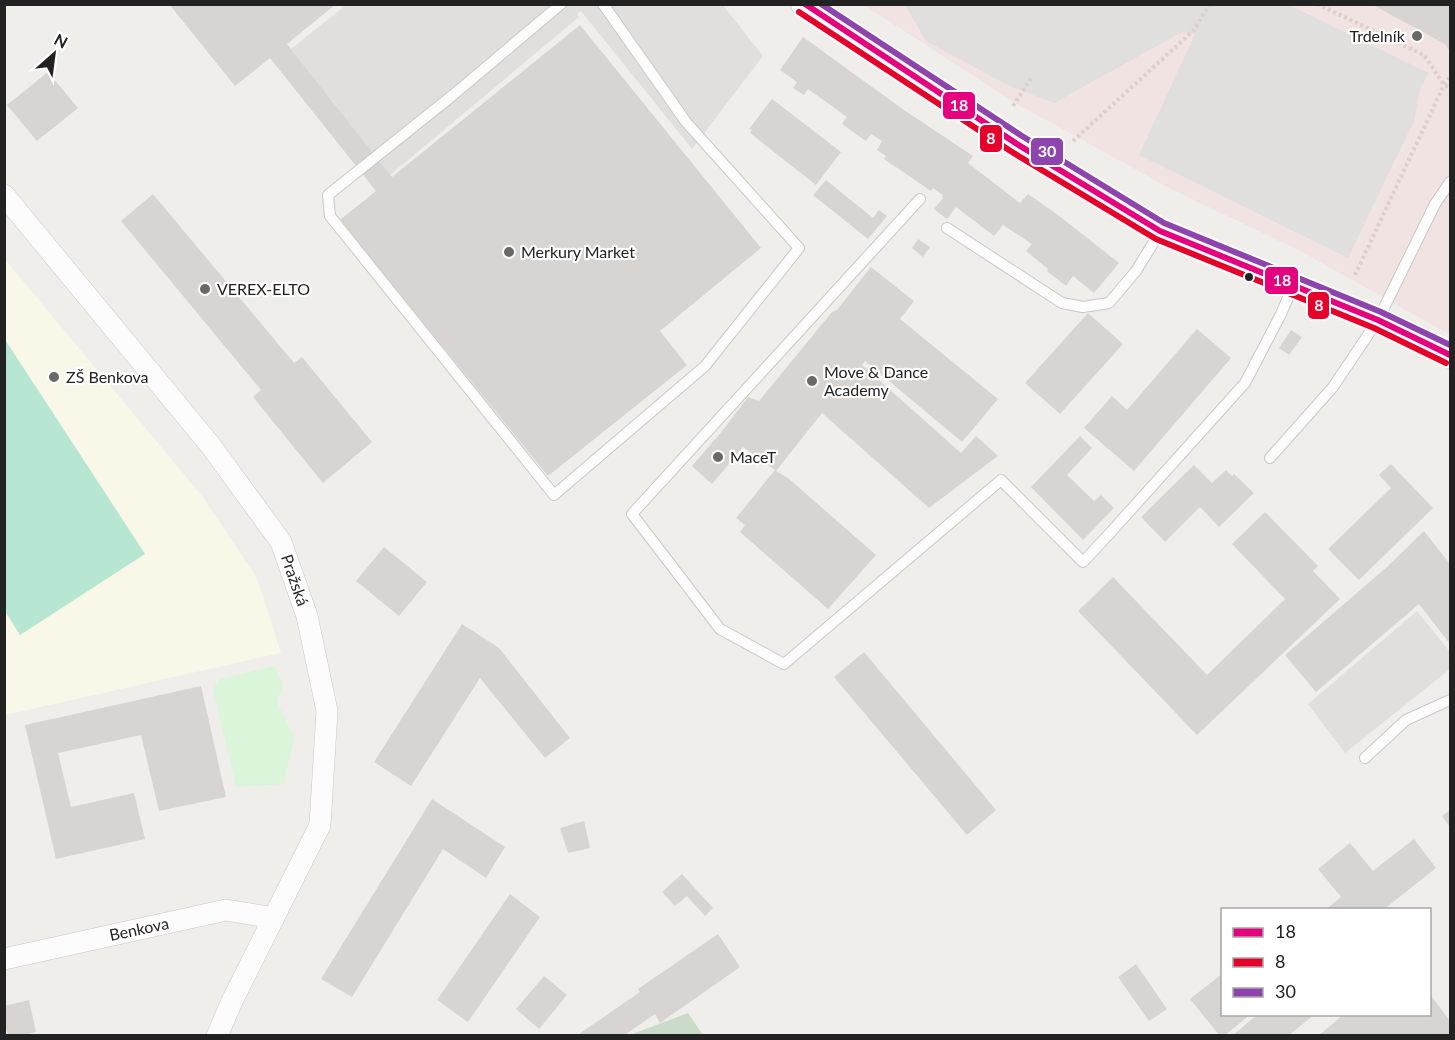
<svg xmlns="http://www.w3.org/2000/svg" width="1455" height="1040" font-family="Lato,sans-serif">
  <style>
    .commercial { fill: #f1e3e1 }
    .education { fill: #f8f7e8 }
    .cemetery { fill: #cadbca }
    .park { fill: #daf5da }
    .pitch { fill: #b7e6d2 }
    .parking { fill: #e0dfde }
    .building { fill: #d7d4d2 }
    .lines { fill: none; stroke-linecap: round; stroke-linejoin: round }
    .service-casing { stroke: #c9c8c7; stroke-width: 12 }
    .minor-casing { stroke: #c9c8c7; stroke-width: 22 }
    .tertiary-casing { stroke: #c9c8c7; stroke-width: 27 }
    .path { stroke: #dccecd; stroke-width: 4; stroke-dasharray: 3 3; stroke-linecap: butt }
    .service { stroke: #fdfcfc; stroke-width: 10 }
    .minor { stroke: #fdfcfc; stroke-width: 21 }
    .tertiary { stroke: #fdfcfc; stroke-width: 26 }
    .bus-1-casing { stroke: #fff; stroke-width: 10 }
    .bus-2-casing { stroke: #fff; stroke-width: 10 }
    .bus-3-casing { stroke: #fff; stroke-width: 10 }
    .bus-1 { stroke: #e5007d; stroke-width: 6 }
    .bus-2 { stroke: #e4002b; stroke-width: 6 }
    .bus-3 { stroke: #8e44ad; stroke-width: 6 }
    .poi-dot { fill: #6a6968; stroke: #fff; stroke-width: 2 }
    .bus-dot { fill: #222; stroke: #fff; stroke-width: 2 }
    .labels { text-anchor: middle; stroke-width: 4.5; stroke-linejoin: round; paint-order: stroke }
    .poi-label { font-size: 16px; fill: #222; stroke: #fff; text-anchor: start }
    .street-label { font-size: 16px; fill: #222; stroke: #fff }
    .line-badge { stroke: #fff; stroke-width: 2 }
    .badge-label { font-size: 16px; text-anchor: middle; font-weight: bold; fill: #fff }
  </style>
  <rect width="100%" height="100%" fill="#f0eeeb"/>
  <!-- commercial -->
  <path class="commercial" d="M864 5H1450V334L1429 323 1304 253 1173 190 1015 103Z"/>
  <!-- education -->
  <path class="education" d="M4 258 202 496 257 578 281 653 5 715Z"/>
  <!-- cemetery -->
  <path class="cemetery" d="M688 1013 703 1035H632L635 1033Z"/>
  <!-- park -->
  <path class="park" d="M274 666 283 684 277 702 294 737 284 784 236 787 213 689 220 679Z"/>
  <!-- pitch -->
  <path class="pitch" d="M4 338 145 554 20 635 5 611Z"/>
  <!-- parking -->
  <path class="parking" d="M722 4 763 56 692 149 581 11 577 14 579 17 390 175 291 49 346 5Z
    M905 5H1289L1429 73 1420 89 1414 121 1348 258 1139 155 1195 34 1182 32 1054 103 1011 87 926 41Z
    M1417 611 1450 652V669L1345 753 1308 704Z"/>
  <!-- building -->
  <path class="building" d="M169 4H336L287 44 392 177 580 25 761 248 660 331 687 365 548 476 340 220 376 191 270 58 235 86Z
    M1373 5H1450V51L1445 44Z
    M803 37 904 110 973 156 968 163 1020 203 1028 194 1058 215 1119 263 1094 293 1073 276 1066 286 1047 271 1048 269 1026 251 1032 244 1003 225 994 236 956 207 947 219 934 209 943 198 942 197 943 195 933 188 931 191 884 159 886 156 877 150 882 141 871 134 866 141 842 124 847 117 808 89 804 95 793 88 797 82 780 70Z
    M48 72 78 108 37 141 7 105Z
    M772 99 841 152 816 185 750 133 752 130 749 129Z
    M826 180 873 218 879 210 887 216 868 239 813 195Z
    M153 194 294 363 302 357 372 442 323 483 253 397 261 390 121 221Z
    M918 239 930 247 923 257 912 248Z
    M871 267 914 301 900 319 998 399 962 442 865 361 862 365 961 453 976 436 998 456 929 508 822 413 776 471 788 478 876 555 828 609 740 532 745 525 736 518 775 470 743 447 712 484 692 466 723 430 748 397 759 401 832 312 837 310Z
    M1088 313 1123 344 1060 414 1025 383Z
    M1197 329 1231 358 1134 471 1084 428 1112 396 1127 410Z
    M1291 330 1302 337 1289 355 1279 348Z
    M1080 436 1092 448 1067 475 1094 501 1101 495 1114 508 1083 540 1031 487Z
    M1391 464 1433 508 1359 580 1328 549 1391 488 1379 475Z
    M1194 465 1212 483 1226 470 1232 476 1234 474 1254 493 1219 527 1200 507 1165 542 1141 517Z
    M1265 512 1318 566 1313 571 1340 599 1197 735 1078 611 1113 577 1207 675 1285 599 1232 544Z
    M1424 531 1450 564V644L1419 604 1316 692 1285 655 1388 566Z
    M384 547 427 582 399 616 356 581Z
    M462 624 499 648 570 738 545 758 480 678 411 786 374 762Z
    M864 652 996 810 967 835 834 677Z
    M201 686 226 797 159 811 141 735 58 753 71 807 134 793 145 839 56 859 25 725Z
    M432 799 505 847 486 878 443 849 352 997 321 979Z
    M1450 810V827L1442 816Z
    M584 821 590 848 568 853 560 828Z
    M1414 839 1436 868 1383 910H1325L1341 897 1318 869 1350 843 1373 871Z
    M682 874 713 908 705 916 687 896 675 906 662 892Z
    M510 894 540 917 468 1022 437 1000Z
    M718 934 740 967 660 1023 655 1014 623 1036H576L640 992 638 989Z
    M1136 964 1167 1009 1149 1021 1118 977Z
    M1222 974V1014H1251L1224 1036H1220L1190 999Z
    M544 976 567 995 539 1029 516 1009Z
    M1430 994 1450 1021V1036H1318L1344 1014H1430Z
    M29 1000 36 1032 22 1036H8L4 1021V1006Z
    M1258 1014H1315L1288 1036H1232Z"/>
  <g class="lines">
    <defs>
      <path id="service" d="M561 4 453 95 328 195 330 216 554 495 705 366 799 248 686 122 603 4
        M920 199 632 514 720 629 784 664 1001 480 1083 562 1110 533 1245 383 1281 314 1293 286
        M947 228 1062 303 1083 307 1109 303 1136 271 1160 232
        M1270 458 1333 387 1378 320 1435 204 1450 182
        M1365 758 1406 720 1450 700"/>
      <path id="minor" d="M4 195 211 446 281 542 307 616 327 711 320 825 232 1001 217 1036
        M4 959 226 910 274 918"/>
      <path id="tertiary" d="M804 4 1017 144 1160 231 1378 320 1450 355"/>
    </defs>
    <!-- service casing -->
    <use href="#service" class="service-casing"/>
    <!-- minor casing -->
    <use href="#minor" class="minor-casing"/>
    <!-- tertiary casing -->
    <use href="#tertiary" class="tertiary-casing"/>
    <!-- path -->
    <path class="path" d="M1317 4 1424 55 1444 85 1450 88
      M1013 106 1032 77
      M1073 141 1193 31 1210 4
      M1355 275 1444 85 1450 77"/>
    <!-- service -->
    <use href="#service" class="service"/>
    <!-- minor -->
    <use href="#minor" class="minor"/>
    <!-- tertiary -->
    <use href="#tertiary" class="tertiary"/>
    <defs>
      <path id="bus-1" d="M805 4 1017 144 1160 231 1378 320 1450 355"/>
      <path id="bus-2" d="M799 12 1012 152 1156 239 1374 328 1446 363"/>
      <path id="bus-3" d="M821 4 1022 136 1164 223 1381 312 1450 345"/>
    </defs>
    <!-- bus-1 casing -->
    <use href="#bus-1" class="bus-1-casing"/>
    <!-- bus-2 casing -->
    <use href="#bus-2" class="bus-2-casing"/>
    <!-- bus-3 casing -->
    <use href="#bus-3" class="bus-3-casing"/>
    <!-- bus-1 -->
    <use href="#bus-1" class="bus-1"/>
    <!-- bus-2 -->
    <use href="#bus-2" class="bus-2"/>
    <!-- bus-3 -->
    <use href="#bus-3" class="bus-3"/>
  </g>
  <!-- markers -->
  <g class="poi-dot">
    <circle cx="1417" cy="36" r="6"/>
    <circle cx="509" cy="252" r="6"/>
    <circle cx="205" cy="289" r="6"/>
    <circle cx="54" cy="377" r="6"/>
    <circle cx="812" cy="381" r="6"/>
    <circle cx="718" cy="457" r="6"/>
  </g>
  <circle class="bus-dot" cx="1249" cy="277" r="5"/>
  <g class="labels">
    <!-- poi labels -->
    <g class="poi-label">
      <text x="1405" y="42" text-anchor="end">Trdelník</text>
      <text x="521" y="258">Merkury Market</text>
      <text x="217" y="295">VEREX-ELTO</text>
      <text x="824" y="378">Move &amp; Dance<tspan x="824" dy="18">Academy</tspan></text>
      <text x="66" y="383">ZŠ Benkova</text>
      <text x="730" y="463">MaceT</text>
    </g>
    <!-- street labels -->
    <g class="street-label">
      <text transform="translate(295 580) rotate(71)" y="6">Pražská</text>
      <text transform="translate(139 929) rotate(-12)" y="6">Benkova</text>
    </g>
  </g>
  <g class="line-badge">
    <rect x="942" y="91" width="34" height="29" rx="6" fill="#e5007d"/>
    <rect x="979" y="124" width="24" height="29" rx="6" fill="#e4002b"/>
    <rect x="1030" y="137" width="34" height="29" rx="6" fill="#8e44ad"/>
    <rect x="1264" y="266" width="35" height="29" rx="6" fill="#e5007d"/>
    <rect x="1307" y="291" width="23" height="29" rx="6" fill="#e4002b"/>
  </g>
  <g class="badge-label">
    <text x="959" y="111">18</text>
    <text x="991" y="144">8</text>
    <text x="1047" y="157">30</text>
    <text x="1282" y="286">18</text>
    <text x="1319" y="311">8</text>
  </g>
  <!-- border -->
  <rect width="1455" height="1040" fill="none" stroke="#222222" stroke-width="12"/>
  <!-- legend -->
  <rect x="1221" y="908" width="210" height="108" fill="#ffffff" stroke="#a7a7a7" stroke-width="1.5"/>
  <rect x="1233" y="928" width="30" height="9" fill="#e5007d" stroke="#a7a7a7" stroke-width="1.5"/>
  <text x="1275" y="938" font-size="18" fill="#222222">18</text>
  <rect x="1233" y="958" width="30" height="9" fill="#e4002b" stroke="#a7a7a7" stroke-width="1.5"/>
  <text x="1275" y="968" font-size="18" fill="#222222">8</text>
  <rect x="1233" y="988" width="30" height="9" fill="#8e44ad" stroke="#a7a7a7" stroke-width="1.5"/>
  <text x="1275" y="998" font-size="18" fill="#222222">30</text>
  <!-- north arrow -->
  <g transform="translate(54 54) rotate(28)" stroke="#ffffff" stroke-width="4.5" paint-order="stroke">
  <path d="M0-4.5L10 22L0 15L-10 22Z" fill="#222222"/>
  <text y="-9" font-size="16" font-weight="bold" text-anchor="middle" fill="#222222">N</text>
  </g>
</svg>
